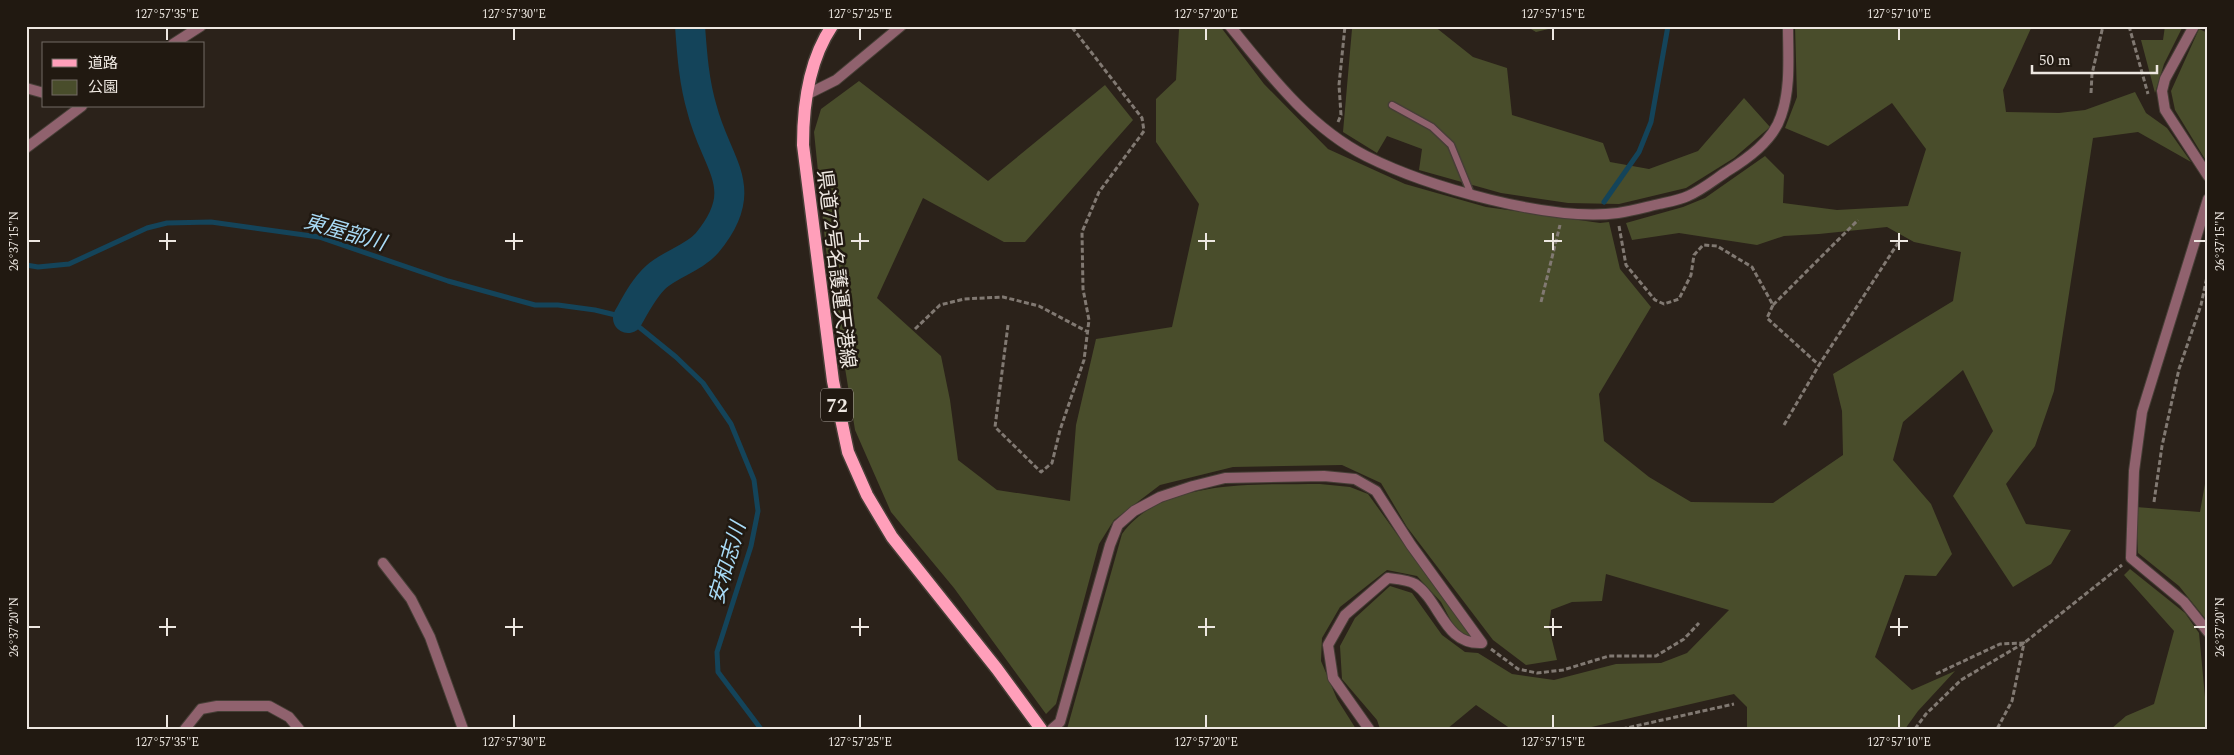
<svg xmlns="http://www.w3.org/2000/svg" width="2234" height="755" font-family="Spectral,'Noto Sans JP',serif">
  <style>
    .green { fill: #494d2b }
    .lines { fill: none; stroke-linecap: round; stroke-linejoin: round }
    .stream { stroke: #14445a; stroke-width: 5 }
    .river { stroke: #14445a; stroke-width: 30 }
    .lane-casing { stroke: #463e36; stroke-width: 9 }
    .street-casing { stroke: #463e36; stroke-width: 12 }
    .primary-casing { stroke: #463e36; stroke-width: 15 }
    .path { stroke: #817972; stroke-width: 3; stroke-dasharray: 5 2.5; stroke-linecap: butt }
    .lane { stroke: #90626e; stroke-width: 6 }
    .street { stroke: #90626e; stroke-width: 10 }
    .primary { stroke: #ff9fba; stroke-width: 12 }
    .ticks { fill: none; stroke: #ede7e1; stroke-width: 2 }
    .labels { text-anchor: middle; stroke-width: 5; stroke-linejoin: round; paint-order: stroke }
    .shield { fill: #211911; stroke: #b0a9a3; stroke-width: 1 }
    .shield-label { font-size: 19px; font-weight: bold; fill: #ede7e1 }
    .street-label { font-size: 20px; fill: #ede7e1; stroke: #211911 }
    .water-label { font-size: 21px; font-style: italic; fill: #a9dbf7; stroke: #211911 }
    .neatline { fill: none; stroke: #ede7e1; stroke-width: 2 }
    .ticks-label { font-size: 12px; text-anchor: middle; fill: #ede7e1 }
  </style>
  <rect width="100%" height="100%" fill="#2b221a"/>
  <!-- green -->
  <path class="green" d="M1177 26H1220L1264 84 1328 149 1405 184 1486 207 1600 223 1609 222 1620 269 1651 307 1599 394 1604 441 1649 477 1691 502 1773 503 1843 455 1842 411 1833 374 1953 301 1961 252 1914 242 1887 227 1819 234 1784 236 1757 245 1679 233 1632 240 1626 223 1683 207 1705 198 1765 156 1784 175 1783 203 1837 210 1908 206 1926 149 1892 103 1828 146 1785 128 1797 97 1795 26H2032L2003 90 2006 112 2059 113 2085 110 2135 92 2146 113 2167 128 2191 162 2138 132 2093 138 2054 391 2035 446 2006 484 2026 524 2071 530 2051 564 2013 587 1953 496 1993 431 1963 370 1903 422 1893 460 1931 504 1952 554 1936 576 1905 575 1875 657 1912 690 1955 671 1918 711 1905 729H1747V707L1734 694 1583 729H1511L1476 705 1447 729H1380L1377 720 1342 679 1340 646 1355 618 1390 586 1412 593 1442 635 1465 652 1478 653 1512 674 1554 680 1616 664 1661 663 1687 653 1729 610 1606 574 1602 601 1572 602 1551 610 1549 628 1557 660 1526 665 1493 640 1407 527 1381 483 1342 465 1233 467 1160 485 1114 520 1099 544 1056 704 1046 714 954 588 891 512 855 430 826 250 814 132 821 109 859 81 988 181 1105 85 1133 120 1025 242H1004L923 198 877 298 941 356 950 400 958 460 997 490 1070 501 1076 425 1096 339 1172 327 1199 204 1156 142V99L1176 80 1179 29Z
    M1373 26H1434L1473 57 1507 68 1512 115 1603 143 1610 162 1649 169 1698 151 1744 98 1770 127 1734 158 1686 188 1619 204 1568 203 1501 193 1419 170 1422 149 1387 136 1377 153 1343 132 1352 29Z
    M1526 26H1561L1536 32Z
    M2165 26H2183L2164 64 2155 93 2141 40H2163Z
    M2199 29 2208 33V164L2175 110 2171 91Z
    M2208 467V622L2179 586 2138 553 2136 507 2200 512Z
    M1320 484 1350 487 1368 494 1471 637 1456 630 1441 602 1417 576 1387 570 1340 607 1322 638 1321 661 1337 699 1356 729H1067L1122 534C1162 478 1259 485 1320 484Z
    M2130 569 2185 613 2199 633 2208 729H2111L2126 716 2154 704 2174 631 2124 575Z"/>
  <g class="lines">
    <!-- stream -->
    <path class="stream" d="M1604 202 1639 152 1651 122 1668 26
      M26 265 38 267 69 264 147 228 167 223 211 222 319 237 448 281 535 305H558L595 310 628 318 676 357 703 383 731 424 754 480 758 511 751 546 717 652 718 672 761 729"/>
    <!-- river -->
    <path class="river" d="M628 318C636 304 644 288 656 277 670 264 694 258 707 243 753 188 716 165 702 109 694 82 692 54 690 26"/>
    <defs>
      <path id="lane" d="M1392 105 1432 127 1451 145 1471 194"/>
      <path id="street" d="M1230 26C1269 74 1309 127 1366 156 1428 187 1550 222 1618 213 1632 211 1646 207 1659 204 1668 202 1680 200 1688 196 1702 190 1714 180 1726 172 1747 159 1773 141 1781 116 1791 88 1788 56 1788 26
        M2194 26 2165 79 2162 91 2165 110 2208 176
        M173 44 201 26
        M26 88 44 93
        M806 95 836 80 901 26
        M26 148 82 106
        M2208 199 2142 412 2134 471 2131 558 2184 602 2208 632
        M383 563 411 599 430 637 463 729
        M185 729 201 709 217 706H269L289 717 299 729
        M1052 729 1060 722 1110 545 1118 525 1134 511 1160 497 1193 486 1225 478 1324 476 1355 479 1376 491 1411 545 1482 643
        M1369 729 1333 678 1328 645 1345 615 1388 578C1396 579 1409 580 1415 584 1441 602 1444 645 1482 643"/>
      <path id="primary" d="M832 26C809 60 803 105 803 145L833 381 848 452 867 495 892 537 997 669 1041 729"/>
    </defs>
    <!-- lane casing -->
    <use href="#lane" class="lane-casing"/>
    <!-- street casing -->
    <use href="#street" class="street-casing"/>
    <!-- primary casing -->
    <use href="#primary" class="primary-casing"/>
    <!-- path -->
    <path class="path" d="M2129 26 2148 94
      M2091 93 2092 74 2103 26
      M1338 122 1341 115 1339 85 1345 26
      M1619 226 1626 265 1655 300 1664 304 1679 299 1691 275 1694 255 1703 245 1717 246 1752 267 1773 305 1767 318 1819 365 1898 243
      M1541 302 1560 225
      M1773 305 1858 220
      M1008 325 995 427 1041 472 1052 463 1060 430 1084 360 1089 320 1083 289 1082 232 1099 192 1144 131 1142 118 1071 26
      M915 329 940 305 964 299 1003 297 1039 306 1088 332
      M1784 425 1819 365
      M2154 502 2162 446 2179 369 2201 305 2208 272
      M1491 649 1518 669 1537 673 1563 670 1609 656H1656L1684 639 1699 623
      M1936 674 2000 644 2024 643 2012 701 1997 729
      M1622 729 1734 704
      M1915 729 1926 714 1961 680 2024 643 2122 565"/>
    <!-- lane -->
    <use href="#lane" class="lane"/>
    <!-- street -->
    <use href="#street" class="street"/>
    <!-- primary -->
    <use href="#primary" class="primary"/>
  </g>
  <!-- ticks -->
  <path class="ticks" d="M167 28V40M514 28V40M860 28V40M1206 28V40M1553 28V40M1899 28V40M167 233V250M514 233V250M860 233V250M1206 233V250M1553 233V250M1899 233V250M28 241H40M159 241H176M505 241H523M851 241H869M1198 241H1215M1544 241H1562M1890 241H1908M2194 241H2206M167 618V636M514 618V636M860 618V636M1206 618V636M1553 618V636M1899 618V636M28 627H40M159 627H176M505 627H523M851 627H869M1198 627H1215M1544 627H1562M1890 627H1908M2194 627H2206M167 715V728M514 715V728M860 715V728M1206 715V728M1553 715V728M1899 715V728"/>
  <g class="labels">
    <!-- shield labels -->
    <rect class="shield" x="821" y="388.5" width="32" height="33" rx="4"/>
    <g class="shield-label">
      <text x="837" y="412">72</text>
    </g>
    <!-- street labels -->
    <g class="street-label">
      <text transform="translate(837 269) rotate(83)" y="7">県道72号名護運天港線</text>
    </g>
    <!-- water labels -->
    <g class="water-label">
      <text transform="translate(345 232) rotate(16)" y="7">東屋部川</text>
      <text transform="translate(727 563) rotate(-74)" y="7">安和志川</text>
    </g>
  </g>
  <!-- border -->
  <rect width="2234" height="755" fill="none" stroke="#211911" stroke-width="55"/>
  <!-- legend -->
  <rect x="42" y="42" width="162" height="65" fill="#211911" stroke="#736b64"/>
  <rect x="52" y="59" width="25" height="8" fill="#ff9fba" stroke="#736b64"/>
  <text x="88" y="68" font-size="15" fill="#ede7e1">道路</text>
  <rect x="52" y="80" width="25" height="15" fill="#494d2b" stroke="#736b64"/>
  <text x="88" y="92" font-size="15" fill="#ede7e1">公園</text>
  <!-- scale -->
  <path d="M2032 65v8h125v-8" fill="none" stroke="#ede7e1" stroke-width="2.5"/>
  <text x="2039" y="65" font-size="15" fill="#ede7e1" stroke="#211911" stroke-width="4" paint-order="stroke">50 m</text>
  <rect x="28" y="28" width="2178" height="700" class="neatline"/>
  <g class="ticks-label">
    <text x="167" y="18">127°57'35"E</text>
    <text x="514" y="18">127°57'30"E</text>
    <text x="860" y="18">127°57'25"E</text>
    <text x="1206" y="18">127°57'20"E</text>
    <text x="1553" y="18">127°57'15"E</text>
    <text x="1899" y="18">127°57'10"E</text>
    <text transform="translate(2220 241) rotate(-90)" y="4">26°37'15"N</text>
    <text transform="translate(14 241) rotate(-90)" y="4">26°37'15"N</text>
    <text transform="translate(2220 627) rotate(-90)" y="4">26°37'20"N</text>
    <text transform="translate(14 627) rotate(-90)" y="4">26°37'20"N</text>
    <text x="167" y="746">127°57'35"E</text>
    <text x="514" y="746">127°57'30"E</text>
    <text x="860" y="746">127°57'25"E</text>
    <text x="1206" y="746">127°57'20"E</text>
    <text x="1553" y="746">127°57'15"E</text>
    <text x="1899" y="746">127°57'10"E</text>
  </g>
</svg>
